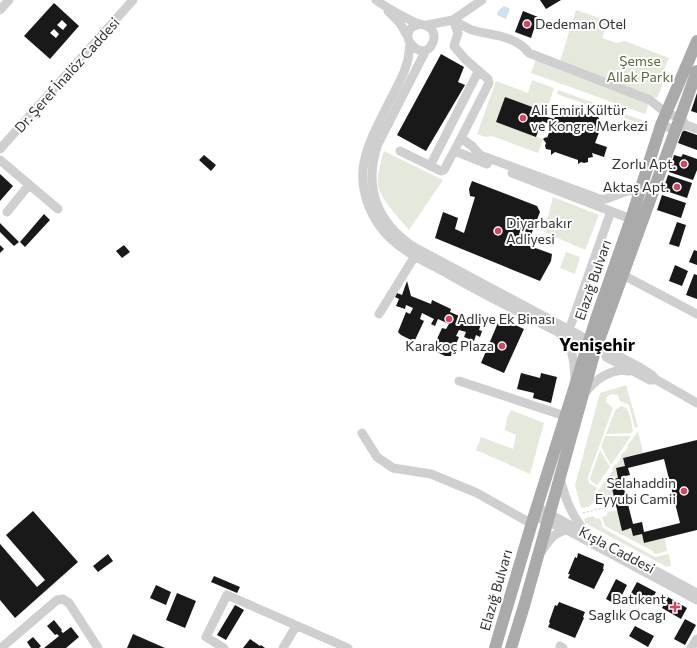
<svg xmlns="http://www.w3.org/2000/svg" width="697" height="648" font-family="Commissioner,sans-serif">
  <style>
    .green { fill: #e4e9dc }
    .water { fill: #cde2ea }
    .building { fill: #191919; fill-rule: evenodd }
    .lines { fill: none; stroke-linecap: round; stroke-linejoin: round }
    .path { stroke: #c9c9c9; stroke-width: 1; stroke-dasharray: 2 2; stroke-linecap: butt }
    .minor { stroke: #cfcfcf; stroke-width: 9 }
    .major { stroke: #aaa; stroke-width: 12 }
    .poi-dot { fill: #dc425f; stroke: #fff; stroke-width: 1.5 }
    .labels { text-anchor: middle; stroke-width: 4; stroke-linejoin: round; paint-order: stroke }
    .poi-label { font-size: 14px; fill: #323232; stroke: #fff; text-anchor: end }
    .park-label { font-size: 14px; fill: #5a6c41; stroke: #fff }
    .street-label { font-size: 14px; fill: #323232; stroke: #fff }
    .district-label { font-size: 18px; font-weight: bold; fill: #000; stroke: #fff }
  </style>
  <rect width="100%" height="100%" fill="#fff"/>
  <!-- green -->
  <path class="green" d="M576 10 609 21 602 38 617 43 625 41 669 58 663 72 667 74 657 98 560 61Z
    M536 59 649 103 645 114 531 73Z
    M532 80 554 88 546 112 505 97 496 122 543 139 538 153 492 136 485 137 477 134 496 81 528 93Z
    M558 90 642 120 641 124 557 94Z
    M384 151 443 180 409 230C400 219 380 199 378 185 377 174 381 162 384 151Z
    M553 197 599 215 585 250 544 232Z
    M566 252 580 257 575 274 560 268Z
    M626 385 638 427 635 428 629 405 620 401 618 395 611 394 607 397 606 402 613 408 588 477 589 483 597 488 594 493 595 503H593L588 507 581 508 575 485 600 393Z
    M621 406C631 407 631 422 633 430L632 433 606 434 615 410Z
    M511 410 544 423 530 474 476 450 481 437 513 449 516 435 505 430 507 418Z
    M638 431 643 453 623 458 625 466 616 468 618 478 610 480 615 501 607 503 603 500 599 501 597 493 608 476H609L613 470 612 469 615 464 616 465 621 458 620 457 623 452 624 453 628 447 627 446Z
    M605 436H631L611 465 601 447Z
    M600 450 610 467 597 485 591 481 590 478Z
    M617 511 622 530 631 528 633 536 642 534 644 543 665 538 667 551 656 554 653 553V551L605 526 602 517 606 516 608 512Z
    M592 516 597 519 600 518 603 528 655 557 669 554 671 566 667 567 585 523 584 519Z"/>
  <!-- water -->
  <path class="water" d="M504 6 510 9 506 19 497 15 498 11Z"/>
  <!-- building -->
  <path class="building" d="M540 0H561L546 9Z
    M54 3 79 26 50 59 24 36ZM62 20 67 25 63 30 57 25ZM54 29 59 34 56 38 50 33Z
    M523 11 538 17 531 38 515 32Z
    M441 54 464 67 458 82 465 85 426 151 397 135Z
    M697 93V113L691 111Z
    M505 97 546 112 544 116 554 119 556 115 555 112 558 111 560 107 563 106 594 117 598 116 599 119 602 122 601 126 604 129 600 130 595 143 607 147 604 157 592 153 593 157 588 158V162L584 163 581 162 578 164V160L555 152 551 155V150L546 149 545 146 546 143 543 139 546 137 547 138 552 125 542 121 536 137 496 122Z
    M683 130 697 135V150L678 143Z
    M683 154 697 159V170L693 180 669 172 674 155 681 157Z
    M204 155 216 165 211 171 199 160Z
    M0 174 13 186 0 201Z
    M668 175 692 183 687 198 663 190Z
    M472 181 537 206 540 212 527 245 552 254 551 261 540 281 435 238 443 212 458 218 455 229 464 233 475 197 470 196 469 189Z
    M662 195 686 203 681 218 657 210Z
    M44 214 50 220 25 247 20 242Z
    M677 222 686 225 679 247 669 244Z
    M0 223 19 242 14 246 0 232Z
    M0 245 4 249 0 253Z
    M124 245 130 252 122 258 116 251Z
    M694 250 697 251V265L689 262Z
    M675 265 688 271 682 286 669 281Z
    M694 274 697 275V299L686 295Z
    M407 281 411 296 431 304 432 300 451 309 450 312 471 321 484 315 479 330 482 331 480 337 476 335 474 341 464 337 466 332 459 330 456 336 459 337 451 356H445L435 351 433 348 442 328 446 329 449 324 438 319 435 326 431 324 434 319 422 313 420 319 424 321 415 340H411L401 335 398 332 406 312 410 314 413 308 406 305 405 309 396 306 399 299 395 297 397 293 402 295Z
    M500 318 524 329 504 373 481 363Z
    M521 373 540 378 541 373 557 377 551 403 533 398 534 393 517 389Z
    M697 440V530L644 543 642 534 633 536 631 528 622 531 610 480 618 478 616 468 625 466 623 458ZM664 459 680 523 644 532 642 522 633 524 621 477 630 475 628 468Z
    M33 511 78 562 15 618 0 600V544L37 587 45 580 6 535Z
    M578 553 604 564 603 569H604L594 589 568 578 570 574H568L575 557 577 558Z
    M108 554 113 561 98 572 93 566Z
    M214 576 240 587 237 593 211 582Z
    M616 579 627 585 617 605 606 599Z
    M637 582 656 592 650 603 631 593Z
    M156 585 171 592 166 605 150 598Z
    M177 593 196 601 185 628 166 620Z
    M668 597 687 608 681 619 662 608Z
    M559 602 585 612 583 617 584 618 575 638 548 627 550 623 549 622 555 605 557 606Z
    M235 605 244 610 226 640 217 635Z
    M685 619 696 625 685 645 674 639Z
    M54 620 62 630 61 631 63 633 71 627 79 637 66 648H44L59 636 57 634 55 635 47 626Z
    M635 626 654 636 648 647 629 636Z
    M133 634 165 648H127Z
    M33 637 41 646 39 648H31L27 642Z
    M250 639 260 646 261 645 265 648H243Z"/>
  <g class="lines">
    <!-- path -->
    <path class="path" d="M583 513 616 505"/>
    <!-- minor -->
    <path class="minor" d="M376 0C388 9 402 16 416 23 421 25 426 24 430 28 434 31 435 37 433 42 424 67 390 31 420 24
      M0 10 9 0
      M388 11 400 23 408 37
      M453 20 458 33 454 46 465 59 488 79 489 83 461 138 472 146 480 155 600 199H606L627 191 640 190
      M453 20C459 23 466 28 472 30 493 36 515 35 529 53L650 100 666 113 681 118 686 125 676 130 661 125
      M427 25 453 20 482 0
      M410 44 408 60 404 72C392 100 366 139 363 169 361 194 371 219 389 237 405 253 428 263 448 274 495 301 544 324 592 350
      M426 50 378 144C363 186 377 223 414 247L641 368 652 375 655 379 697 403
      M686 125 697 129
      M0 149 133 0
      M400 151 441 171 444 170 461 138
      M455 151 487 164
      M0 160 58 209
      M430 166 478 72
      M512 173 631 219
      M7 212 29 185
      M623 275 697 314
      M379 314 415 256
      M569 330 611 211
      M561 336C574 348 574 362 575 379
      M606 357 650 380H653
      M459 381 565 416
      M585 393C596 379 610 368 629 371
      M362 433 377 457 393 468 431 474 477 493 532 524
      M560 478C566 501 570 511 584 531
      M537 507 579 530
      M534 516 567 530
      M541 552C550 540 552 533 567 530L697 600
      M656 571 697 593
      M560 646 563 648
      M1 648 57 600 63 599 69 603 98 648
      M224 648 206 637 227 595 348 648
      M283 648 296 626
      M691 648 697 639"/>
    <!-- major -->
    <path class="major" d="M495 648 534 516 596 319 631 219 661 125 697 41
      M511 648 524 606 595 351 697 71"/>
  </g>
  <!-- markers -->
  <g class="poi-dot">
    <circle cx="527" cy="24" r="4"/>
    <circle cx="523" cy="118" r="4"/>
    <circle cx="684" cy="164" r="4"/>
    <circle cx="677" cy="187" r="4"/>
    <circle cx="498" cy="231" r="4"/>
    <circle cx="449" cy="319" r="4"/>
    <circle cx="502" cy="346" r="4"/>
    <circle cx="684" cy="491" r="4"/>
    <path d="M673 601h4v4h4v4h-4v4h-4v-4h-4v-4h4z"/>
  </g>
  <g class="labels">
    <!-- poi labels -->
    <g class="poi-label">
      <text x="535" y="29" text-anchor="start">Dedeman Otel</text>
      <text x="531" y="115" text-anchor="start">Ali Emiri Kültür<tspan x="531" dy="16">ve Kongre Merkezi</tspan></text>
      <text x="676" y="169">Zorlu Apt.</text>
      <text x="669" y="192">Aktaş Apt.</text>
      <text x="506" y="228" text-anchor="start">Diyarbakır<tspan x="506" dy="16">Adliyesi</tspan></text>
      <text x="457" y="324" text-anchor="start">Adliye Ek Binası</text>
      <text x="494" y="351">Karakoç Plaza</text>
      <text x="676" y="488">Selahaddin<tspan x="676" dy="16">Eyyubi Camii</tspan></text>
      <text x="666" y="604">Batıkent<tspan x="666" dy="16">Saglık Ocagı</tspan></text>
    </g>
    <!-- park labels -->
    <g class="park-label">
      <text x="640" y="66">Şemse<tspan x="640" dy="16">Allak Parkı</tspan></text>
    </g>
    <!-- street labels -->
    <g class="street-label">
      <text transform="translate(67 75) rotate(-48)" y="5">Dr. Şeref İnalöz Caddesi</text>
      <text transform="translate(593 280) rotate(-71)" y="5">Elazığ Bulvarı</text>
      <text transform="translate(617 550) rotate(28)" y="5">Kışla Caddesi</text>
      <text transform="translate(496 590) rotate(-74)" y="5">Elazığ Bulvarı</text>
    </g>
    <!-- district labels -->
    <g class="district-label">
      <text x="597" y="351">Yenişehir</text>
    </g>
  </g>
</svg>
